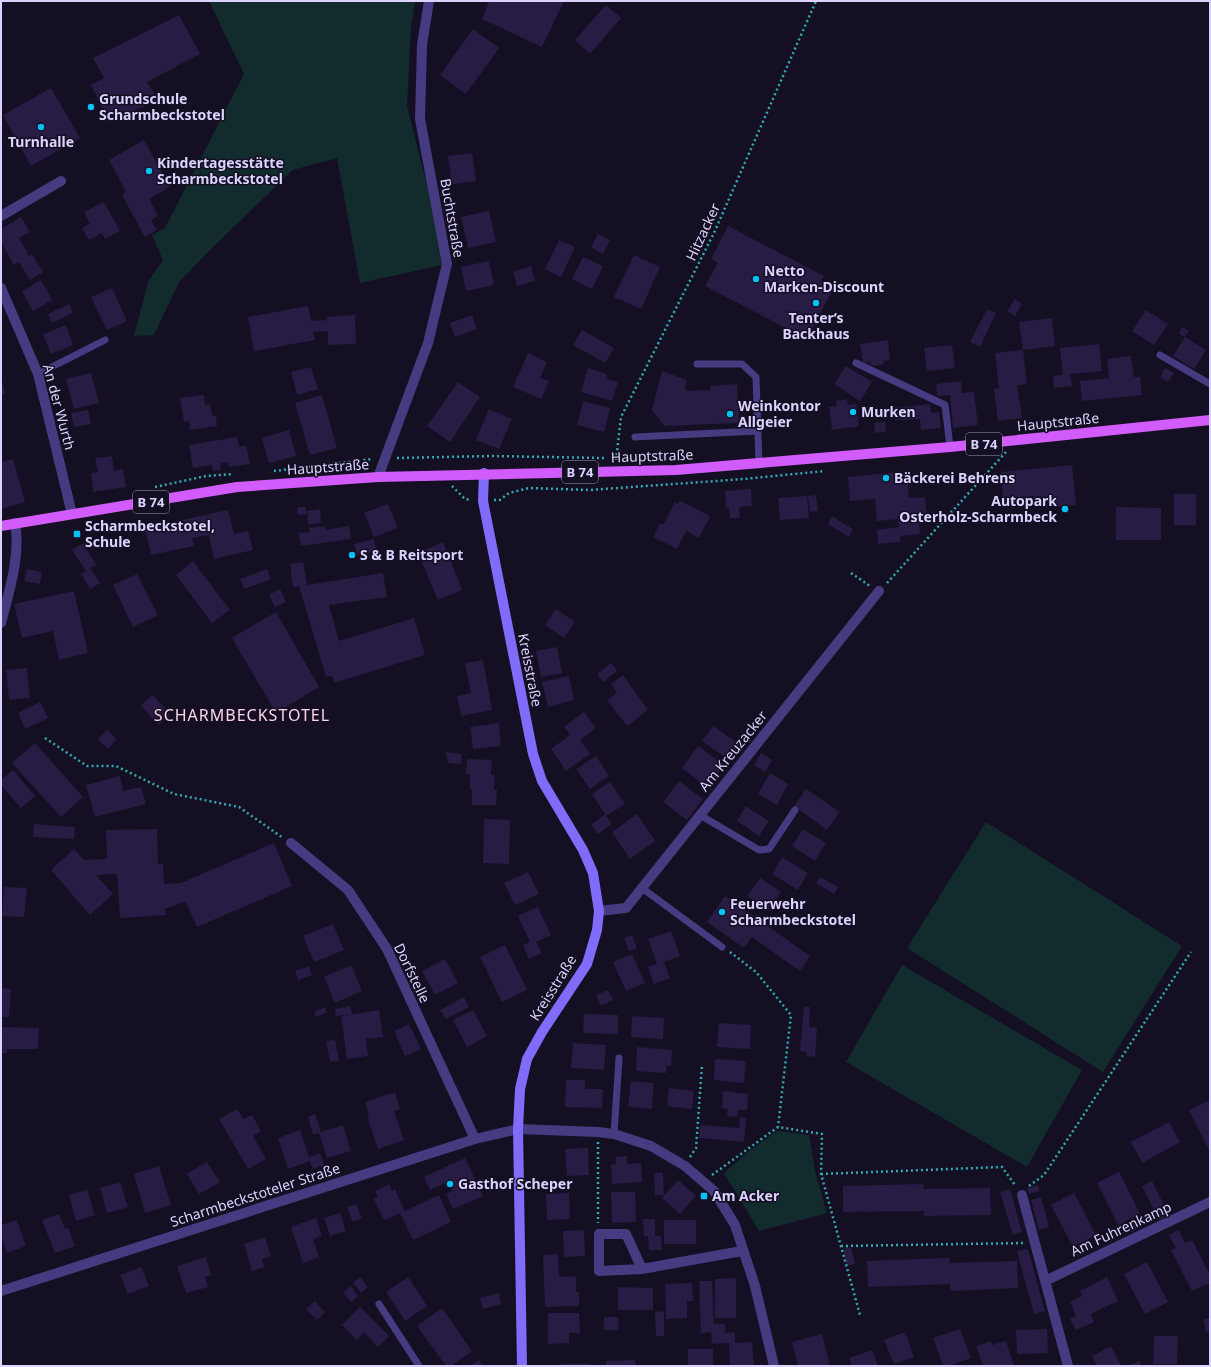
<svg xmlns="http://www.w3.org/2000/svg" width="1211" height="1367" font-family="'Noto Sans',sans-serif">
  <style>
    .green { fill: #122b2d }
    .building { fill: #281b44 }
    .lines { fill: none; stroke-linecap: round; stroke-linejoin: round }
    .path { stroke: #32abb2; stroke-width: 2.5; stroke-dasharray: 2 3; stroke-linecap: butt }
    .lane { stroke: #463b81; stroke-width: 7 }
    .street { stroke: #463b81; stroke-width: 10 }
    .secondary { stroke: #806cfb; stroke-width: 10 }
    .primary { stroke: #d25cfb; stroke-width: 10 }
    .poi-dot { fill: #06c1f5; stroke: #150f23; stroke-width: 1.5 }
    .labels { text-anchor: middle; stroke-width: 3; stroke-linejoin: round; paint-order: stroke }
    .shield { fill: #150f23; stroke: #a098bc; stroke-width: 1 }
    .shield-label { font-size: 13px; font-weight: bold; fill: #dcd2fe }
    .poi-label { font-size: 14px; font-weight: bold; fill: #dcd2fe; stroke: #150f23; text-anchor: start }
    .street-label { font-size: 14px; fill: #dcd2fe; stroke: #150f23 }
    .quarter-label { font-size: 16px; letter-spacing: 1px; fill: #fed4ea; stroke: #150f23 }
  </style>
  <rect width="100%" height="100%" fill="#150f23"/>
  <!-- green -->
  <path class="green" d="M209 1H415L411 27 407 106 447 264 360 283 337 158 293 170 214 246 179 282 154 335 134 336 148 282 163 260 152 235 165 228 244 74Z
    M986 822 1182 946 1103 1072 907 948Z
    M902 965 1082 1070 1027 1167 846 1062Z
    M777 1131 809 1135 815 1171 827 1213 759 1231 724 1173 749 1151Z"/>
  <!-- building -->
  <path class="building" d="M489 1H564L542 47 482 19Z
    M606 5 621 18 590 54 575 40Z
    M179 15 200 54 147 82 158 99 109 123 91 85 104 78 93 58Z
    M473 29 499 48 466 94 440 75Z
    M51 88 80 138 31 166 3 115Z
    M144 140 170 187 149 199 158 216 151 220 157 230 145 237 122 195 126 192 109 160Z
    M472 153 476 181 452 184 448 156Z
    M104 202 120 231 105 239 102 233 89 240 82 228 90 224 84 212Z
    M489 211 496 242 468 248 461 217Z
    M21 217 30 232 19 238 29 256 32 254 43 272 30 280 19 262 14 265 1 242V229Z
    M728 226 824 276 821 282 833 289 807 339 705 286 718 263 711 259Z
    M598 234 610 240 603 254 591 247Z
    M559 240 575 247 561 277 545 269Z
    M634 255 660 267 641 309 614 297Z
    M583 257 603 266 592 289 572 279Z
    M489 261 494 285 466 291 461 267Z
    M531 266 535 281 517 286 513 272Z
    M41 280 52 300 33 311 22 291Z
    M112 288 127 321 107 330 91 297Z
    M1015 299 1022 304 1015 316 1007 311Z
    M69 304 73 313 52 323 48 314Z
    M308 306 311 321 327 320V317L355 315 356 344 328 345V331L313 332 315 340 254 351 248 317Z
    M987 309 996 313 980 347 970 342Z
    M1146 310 1168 324 1154 345 1132 331Z
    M472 315 477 329 455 337 450 323Z
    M1052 318 1055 346 1023 350 1019 322Z
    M66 325 73 345 51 354 43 334Z
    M1182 327 1189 331 1185 337 1179 334Z
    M582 330 614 348 605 363 573 345Z
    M1185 337 1206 350 1194 369 1173 356Z
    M888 340 890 360 883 361 884 364 871 366V362L863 363 860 344Z
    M1099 344 1102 371 1070 374 1072 386 1054 388 1053 376 1063 375 1060 348Z
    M952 345 955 368 927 371 924 348Z
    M1023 350 1027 384 1017 385 1022 418 998 421 994 389 999 388 995 353Z
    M528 353 547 362 540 378 549 381 541 399 513 387Z
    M1131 356 1134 377H1140L1142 395 1082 401 1080 381 1109 378 1107 359Z
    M846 366 872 382 860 401 834 384Z
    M311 367 318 389 297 395 291 372Z
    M588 368 607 374 606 379 618 382 612 401 581 392Z
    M1165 368 1174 373 1168 382 1160 377Z
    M662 371 687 380 685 388 687 391 710 390V386L737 384 739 423 664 426 652 410Z
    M91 373 99 403 74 409 66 379Z
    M1 378 5 394 1 395Z
    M961 381 962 393 974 392 978 425 953 428 950 395 937 396 936 384Z
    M458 382 480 397 450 442 427 426Z
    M204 395 205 405 210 404 212 416H216L217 426 190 430 189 421 184 422 180 398Z
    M322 395 337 448 310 455 295 403Z
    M847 399 848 405 856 404 859 426 832 430 829 407 837 406 836 401Z
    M583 401 610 408 604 432 577 425Z
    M930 404 931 413 939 412 941 428 921 430 920 419 895 420 893 408Z
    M489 409 512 419 499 449 476 440Z
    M88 410 91 424 74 427 71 413Z
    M885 422 886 432 875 433 874 423Z
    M289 430 296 456 269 463 262 438Z
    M237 437 239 447 246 445 250 464 229 467 228 462 220 463 221 470 213 471 212 465 193 468 189 445Z
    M112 456 114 471 123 469 126 487 93 492 91 473 98 472 95 458Z
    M13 459 25 502 1 509V462Z
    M1072 465 1076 505 1053 507 1052 500 1034 502 1033 496 1003 499 1001 472Z
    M897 472 899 485 908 484 909 498 925 497 927 516 918 517 920 534 900 536V542L878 544 877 530 899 527 898 519 877 521 875 499 850 501 848 477Z
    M751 489 752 506 739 507 740 518H730L729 508H726L725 491Z
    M1174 494H1196V525H1174Z
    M816 495 818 511 810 512 808 496Z
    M807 496 809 518 780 520 778 498Z
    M680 501 710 516 699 538 686 531 677 549 653 537 660 523 663 525 675 502 678 504Z
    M388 504 398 528 374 537 364 513Z
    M298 507H306V515L297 514Z
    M1116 507 1161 508V540H1116Z
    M320 509 321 523 308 525 307 511Z
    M228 510 234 534 248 531 253 550 214 559 209 535 192 538 194 546 151 555 145 528Z
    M832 516 853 529 849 537 828 524Z
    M325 526 326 530 349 526 351 539 301 546 299 533 310 532 309 528Z
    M374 539 376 551 357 555 354 544Z
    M443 542 462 590 438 600 418 553Z
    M83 543 96 565 90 568 100 583 90 589 81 574 86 571 72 550Z
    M193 561 230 610 212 623 176 575Z
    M303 562 307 585 383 573 387 597 329 605 339 641 414 618 425 655 334 683 332 676 326 677 299 586 293 587 290 564Z
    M27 569 42 572 40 584 24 581Z
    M267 569 271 579 244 589 240 579Z
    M137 574 158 615 133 627 113 585Z
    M280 589 286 602 275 607 269 595Z
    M74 591 88 653 59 660 53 631 22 638 14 604Z
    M556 609 575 622 564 638 545 625Z
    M276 612 319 687 276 713 232 638Z
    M557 647 562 673 541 677 536 651Z
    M483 660 492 710 461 716 457 696 471 693 465 663Z
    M611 663 617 671 603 682 597 674Z
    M27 668 30 698 9 700 6 670Z
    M623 675 648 710 627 726 607 700 617 693 611 684Z
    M569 676 574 700 548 707 542 682Z
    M153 695 170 715 158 725 141 705Z
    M40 702 48 718 25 729 18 713Z
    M584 712 596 728 580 740 590 754 566 771 551 749 570 735 564 727Z
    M499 723 501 746 473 749 470 727Z
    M713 726 740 745 729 760 702 741Z
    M107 730 117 739 108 749 98 739Z
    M35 743 83 797 61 817 12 763Z
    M698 746 724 765 708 788 682 768Z
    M445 752 462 754 461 764 449 763Z
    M761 753 772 760 765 772 754 765Z
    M596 756 609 776 590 789 576 769Z
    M467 759 492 760 491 775H495L494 790H497L496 805H472V789H470V774H466Z
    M13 770 35 796 21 808 1 785V780Z
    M770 773 788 784 777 805 758 794Z
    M120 776 123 791 141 787 146 804 95 817 86 785Z
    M679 781 703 799 687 820 663 802Z
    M610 782 625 804 606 816 612 824 598 834 591 825 605 814 592 794Z
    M806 789 840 812 827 830 794 806Z
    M746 806 769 821 759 836 737 821Z
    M637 814 655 841 630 859 612 832Z
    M484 819 510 820 509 864 483 863Z
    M34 824 75 827 74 839 33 837Z
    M157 829 158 864H163L164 884 181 883 274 843 292 886 197 927 185 901 165 909 166 915 120 918 117 874 96 875 113 894 90 915 51 870 74 849 84 860 107 859 106 830Z
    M803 829 826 843 815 861 792 846Z
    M782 857 808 873 798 890 772 874Z
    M528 872 539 894 515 905 504 883Z
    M820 877 838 887 834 894 816 883Z
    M760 878 781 892 768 911 747 896Z
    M4 887 27 888 24 917 2 916Z
    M725 896 810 956 800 971 752 937 744 948 707 922Z
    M538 907 551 935 536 942 542 953 529 959 523 945 530 942 518 916Z
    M333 924 344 950 314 962 303 936Z
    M671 931 680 956 664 962 670 978 654 984 648 967 657 964 648 939Z
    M632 935 637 948 629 951 624 938Z
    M505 945 527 990 502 1002 480 957Z
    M632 954 645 983 626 991 613 962Z
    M445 959 458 983 435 995 422 971Z
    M351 965 362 991 335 1003 324 977Z
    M309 966 312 975 298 980 295 971Z
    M1 988 11 989 9 1017H1Z
    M608 990 613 1000 601 1006 596 995Z
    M464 997 469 1007 446 1019 440 1010Z
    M350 1006 352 1014 336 1016 335 1009Z
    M325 1007 327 1012 317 1017 314 1012Z
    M804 1007H810L809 1027 817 1028 815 1057 807 1056V1052L800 1051Z
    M379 1010 383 1037 366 1039 368 1056 347 1059 341 1016Z
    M473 1010 487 1036 467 1047 453 1020Z
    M584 1014 618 1015V1034L583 1033Z
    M632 1016 664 1018 663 1039 631 1037Z
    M719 1023 751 1025 750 1049 717 1047Z
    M409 1024 421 1049 405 1056 394 1031Z
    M1 1027 39 1028 38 1049H7V1053H1Z
    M335 1040 339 1061 330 1062 326 1041Z
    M573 1043 606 1045 604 1070 571 1068Z
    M637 1047 672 1050 671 1066H667L666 1073 636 1071Z
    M715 1059 746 1061 744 1083 714 1080Z
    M566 1080H585V1089H603L602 1108 565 1107Z
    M631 1081 654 1083 652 1109 628 1107Z
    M669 1088 694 1091 692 1109 667 1106Z
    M723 1091 748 1094 747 1110H738L737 1117 727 1116 728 1109 722 1108Z
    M395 1092 400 1109 394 1111 404 1140 378 1149 367 1116 369 1115 365 1102Z
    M1210 1100V1152L1189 1110Z
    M237 1109 244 1119 252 1115 261 1131 253 1136 266 1159 248 1169 219 1119Z
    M315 1114 321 1132 343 1125 351 1151 327 1158 319 1133 313 1135 308 1117Z
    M740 1117 746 1118 744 1142 699 1138 700 1125 739 1128Z
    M1169 1122 1180 1142 1142 1163 1131 1142Z
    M300 1130 309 1157 320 1153 324 1165 313 1169 310 1161 288 1169 278 1138Z
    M588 1148 589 1175 567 1176 565 1149Z
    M627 1156V1164L641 1163 642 1182 612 1184 611 1165 616 1164V1157Z
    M465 1158 483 1196 453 1209 446 1194 452 1191 448 1182 430 1190 424 1177Z
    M207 1162 220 1182 199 1194 187 1174Z
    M159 1166 171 1205 145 1213 134 1174Z
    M1119 1172 1140 1214 1118 1225 1097 1183Z
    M654 1173H663L664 1195H655Z
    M678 1180 696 1196 680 1214 662 1198Z
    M1152 1181 1169 1215 1159 1220 1142 1186Z
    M120 1182 128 1207 107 1213 100 1188Z
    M389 1184 392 1191 395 1189 405 1211 439 1195 451 1222 413 1240 400 1213 384 1220 374 1199 378 1197 375 1191Z
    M924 1184 923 1189 990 1188 991 1215 924 1216V1211L843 1212V1186Z
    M1038 1185 1039 1191 1029 1194 1027 1188Z
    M1010 1189 1022 1232 1013 1235 1000 1192Z
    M87 1190 95 1215 76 1221 69 1195Z
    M611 1192H635L636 1222 612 1223Z
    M569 1193 570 1219 547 1220 546 1194Z
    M1074 1193 1096 1235 1073 1247 1051 1205Z
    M1041 1197 1049 1227 1039 1230 1031 1200Z
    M356 1204 362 1218 353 1222 347 1207Z
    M340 1213 346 1231 330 1236 324 1218Z
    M59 1214 65 1229 68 1228 75 1246 55 1253 42 1220Z
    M316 1218 322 1236 313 1239 319 1257 303 1263 291 1227Z
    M643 1219H655V1236H661L662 1250H649L648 1236 644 1237Z
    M17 1220 26 1246 7 1253 1 1236V1225Z
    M664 1220H696V1244H664Z
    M1136 1222 1139 1228 1127 1233 1125 1227Z
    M584 1230 585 1256 564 1257 563 1231Z
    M1179 1230 1185 1243 1192 1240 1210 1275V1283L1192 1291 1171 1250 1176 1248 1169 1235Z
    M265 1237 271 1256 262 1259 264 1267 252 1271 244 1244Z
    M851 1247 855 1264 847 1266 843 1249Z
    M1028 1249 1045 1311 1034 1314 1017 1251Z
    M558 1254 559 1277 576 1276V1292H579V1306L545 1307 543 1255Z
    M206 1257 211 1275 205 1277 208 1287 186 1293 177 1266Z
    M949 1258V1263L1017 1261 1018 1288 950 1291V1284L868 1287 867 1261Z
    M1147 1262 1168 1302 1145 1314 1124 1274Z
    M141 1267 149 1286 128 1294 120 1275Z
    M360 1277 368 1287 361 1293 353 1283Z
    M408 1277 427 1306 405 1321 386 1292Z
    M1107 1277 1118 1301 1091 1314 1094 1322 1076 1330 1070 1319 1076 1316 1070 1302 1082 1296 1080 1291Z
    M736 1278V1318H715V1279Z
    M699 1281H712L714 1324H725V1333L735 1332V1343L752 1342 754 1366H730L729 1343 712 1344 711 1332 701 1333Z
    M692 1283 693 1301H687V1318L666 1319 665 1284Z
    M351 1286 358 1296 351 1302 343 1292Z
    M618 1287 653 1288V1310H618Z
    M499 1293 501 1304 483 1309 480 1298Z
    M315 1301 325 1312 317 1320 306 1309Z
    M360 1307 389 1336 378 1347 364 1332 357 1340 342 1325Z
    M442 1308 472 1351 451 1366H446L417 1326Z
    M664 1311V1336H656L655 1312Z
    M548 1313H579L580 1333H569V1343L548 1344Z
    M604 1317H618L619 1330H604Z
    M1210 1318V1331L1206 1332 1203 1319Z
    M960 1329 971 1358 949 1366H943L933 1338Z
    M1047 1329 1048 1353 1017 1354 1016 1330Z
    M905 1332 914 1357 894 1364 884 1340Z
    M822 1334 830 1366H798L792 1342Z
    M1154 1336H1178L1177 1364H1153Z
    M991 1341 992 1345 1006 1341 1014 1366H983L976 1346Z
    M1111 1346 1121 1365 1097 1366 1092 1356Z
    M688 1349H713V1366H688Z
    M872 1350 878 1366H852L849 1358Z
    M479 1360 483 1366H470Z
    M635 1360 636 1366H606V1361Z
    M1139 1361 1142 1366H1130V1365Z
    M561 1364H590V1366H561Z"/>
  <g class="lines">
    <!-- path -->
    <path class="path" d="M397 458 491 456 604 458
      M616 460 621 417 714 233 816 1
      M274 471 372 459
      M452 486 465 499 471 500
      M155 487 206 476 233 474
      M494 500H500L509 493 529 488 590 490 744 479 824 471
      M851 573 870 586
      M887 583 1006 452
      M45 738 87 766H116L174 794 239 807 283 838
      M730 952 756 972 791 1015 778 1127
      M598 1142V1223
      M690 1157 696 1148 702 1065
      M821 1174 1002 1167 1015 1185
      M712 1175 778 1127 822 1134 821 1174 860 1315
      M1029 1186 1044 1175 1191 952
      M841 1246 1024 1243"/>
    <!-- lane -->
    <path class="lane" d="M1160 355 1210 384
      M856 363 945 405 950 447
      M697 364H742L756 377 759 464
      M38 374 105 340
      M635 437 758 431
      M700 815 759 850 769 849 795 810
      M642 888 722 947
      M614 1134 619 1058
      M379 1304 419 1366"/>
    <!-- street -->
    <path class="street" d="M1 216 61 181
      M1 288 38 374 72 514
      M378 477 428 343 447 264 420 119 422 45 429 1
      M1 623C9 592 21 555 15 523
      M291 843 348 890 387 949 475 1139
      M599 911 626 908 879 591
      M1022 1195 1068 1366
      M642 1269 626 1234H599V1271L642 1269 742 1251
      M1045 1281 1210 1202
      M1 1291 475 1139 518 1129 598 1132 614 1134 651 1146 685 1166 714 1191 735 1225 755 1286 774 1366"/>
    <!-- secondary -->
    <path class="secondary" d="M484 473 483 501 533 754 542 781 583 850 593 873 599 911 597 930 587 964 542 1032 527 1059 520 1089 518 1129 522 1366"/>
    <!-- primary -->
    <path class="primary" d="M1 526 237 487 378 477 676 470 950 447 1210 420"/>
  </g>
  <!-- markers -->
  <g class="poi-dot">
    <circle cx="91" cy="107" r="4"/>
    <circle cx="41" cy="127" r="4"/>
    <circle cx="149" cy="171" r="4"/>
    <circle cx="756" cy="279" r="4"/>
    <circle cx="816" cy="303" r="4"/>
    <circle cx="853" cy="412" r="4"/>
    <circle cx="730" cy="414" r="4"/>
    <circle cx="886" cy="478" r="4"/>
    <circle cx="1065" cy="509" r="4"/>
    <rect x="73" y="530" width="8" height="8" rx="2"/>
    <circle cx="352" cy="555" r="4"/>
    <circle cx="722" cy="912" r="4"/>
    <circle cx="450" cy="1184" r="4"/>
    <rect x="700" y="1192" width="8" height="8" rx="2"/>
  </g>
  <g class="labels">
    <!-- shield labels -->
    <g class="shield">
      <rect x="966" y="433" width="36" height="22" rx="3"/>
      <rect x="562" y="461" width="36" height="22" rx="3"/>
      <rect x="133" y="491" width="36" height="22" rx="3"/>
    </g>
    <g class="shield-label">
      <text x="984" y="449">B 74</text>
      <text x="580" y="477">B 74</text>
      <text x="151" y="507">B 74</text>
    </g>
    <!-- poi labels -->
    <g class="poi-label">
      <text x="99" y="104">Grundschule<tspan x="99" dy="16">Scharmbeckstotel</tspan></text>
      <text x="41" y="147" text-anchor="middle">Turnhalle</text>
      <text x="157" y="168">Kindertagesstätte<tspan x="157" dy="16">Scharmbeckstotel</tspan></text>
      <text x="764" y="276">Netto<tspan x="764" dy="16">Marken-Discount</tspan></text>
      <text x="816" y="323" text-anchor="middle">Tenter‘s<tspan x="816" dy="16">Backhaus</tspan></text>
      <text x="738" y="411">Weinkontor<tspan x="738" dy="16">Allgeier</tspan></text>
      <text x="861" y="417">Murken</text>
      <text x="894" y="483">Bäckerei Behrens</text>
      <text x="1057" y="506" text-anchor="end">Autopark<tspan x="1057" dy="16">Osterholz-Scharmbeck</tspan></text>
      <text x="85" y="531">Scharmbeckstotel,<tspan x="85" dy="16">Schule</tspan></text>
      <text x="360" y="560">S &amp; B Reitsport</text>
      <text x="730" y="909">Feuerwehr<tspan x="730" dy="16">Scharmbeckstotel</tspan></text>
      <text x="458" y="1189">Gasthof Scheper</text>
      <text x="712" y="1201">Am Acker</text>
    </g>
    <!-- street labels -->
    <g class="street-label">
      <text transform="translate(452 218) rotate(80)" y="5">Buchtstraße</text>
      <text transform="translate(703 232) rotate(-65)" y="5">Hitzacker</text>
      <text transform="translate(59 407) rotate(75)" y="5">An der Wurth</text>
      <text transform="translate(1058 422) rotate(-6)" y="5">Hauptstraße</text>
      <text transform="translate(652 456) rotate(-2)" y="5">Hauptstraße</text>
      <text transform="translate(328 467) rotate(-4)" y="5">Hauptstraße</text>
      <text transform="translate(530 670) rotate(79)" y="5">Kreisstraße</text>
      <text transform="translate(733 751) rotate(-51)" y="5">Am Kreuzacker</text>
      <text transform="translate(412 973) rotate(64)" y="5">Dorfstelle</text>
      <text transform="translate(553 988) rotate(-58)" y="5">Kreisstraße</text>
      <text transform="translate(255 1195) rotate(-18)" y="5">Scharmbeckstoteler Straße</text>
      <text transform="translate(1121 1229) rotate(-25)" y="5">Am Fuhrenkamp</text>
    </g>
    <!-- quarter labels -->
    <g class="quarter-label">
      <text x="242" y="721">SCHARMBECKSTOTEL</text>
    </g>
  </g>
  <!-- border -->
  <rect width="1211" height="1367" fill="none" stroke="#dcd2fe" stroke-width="4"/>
</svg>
